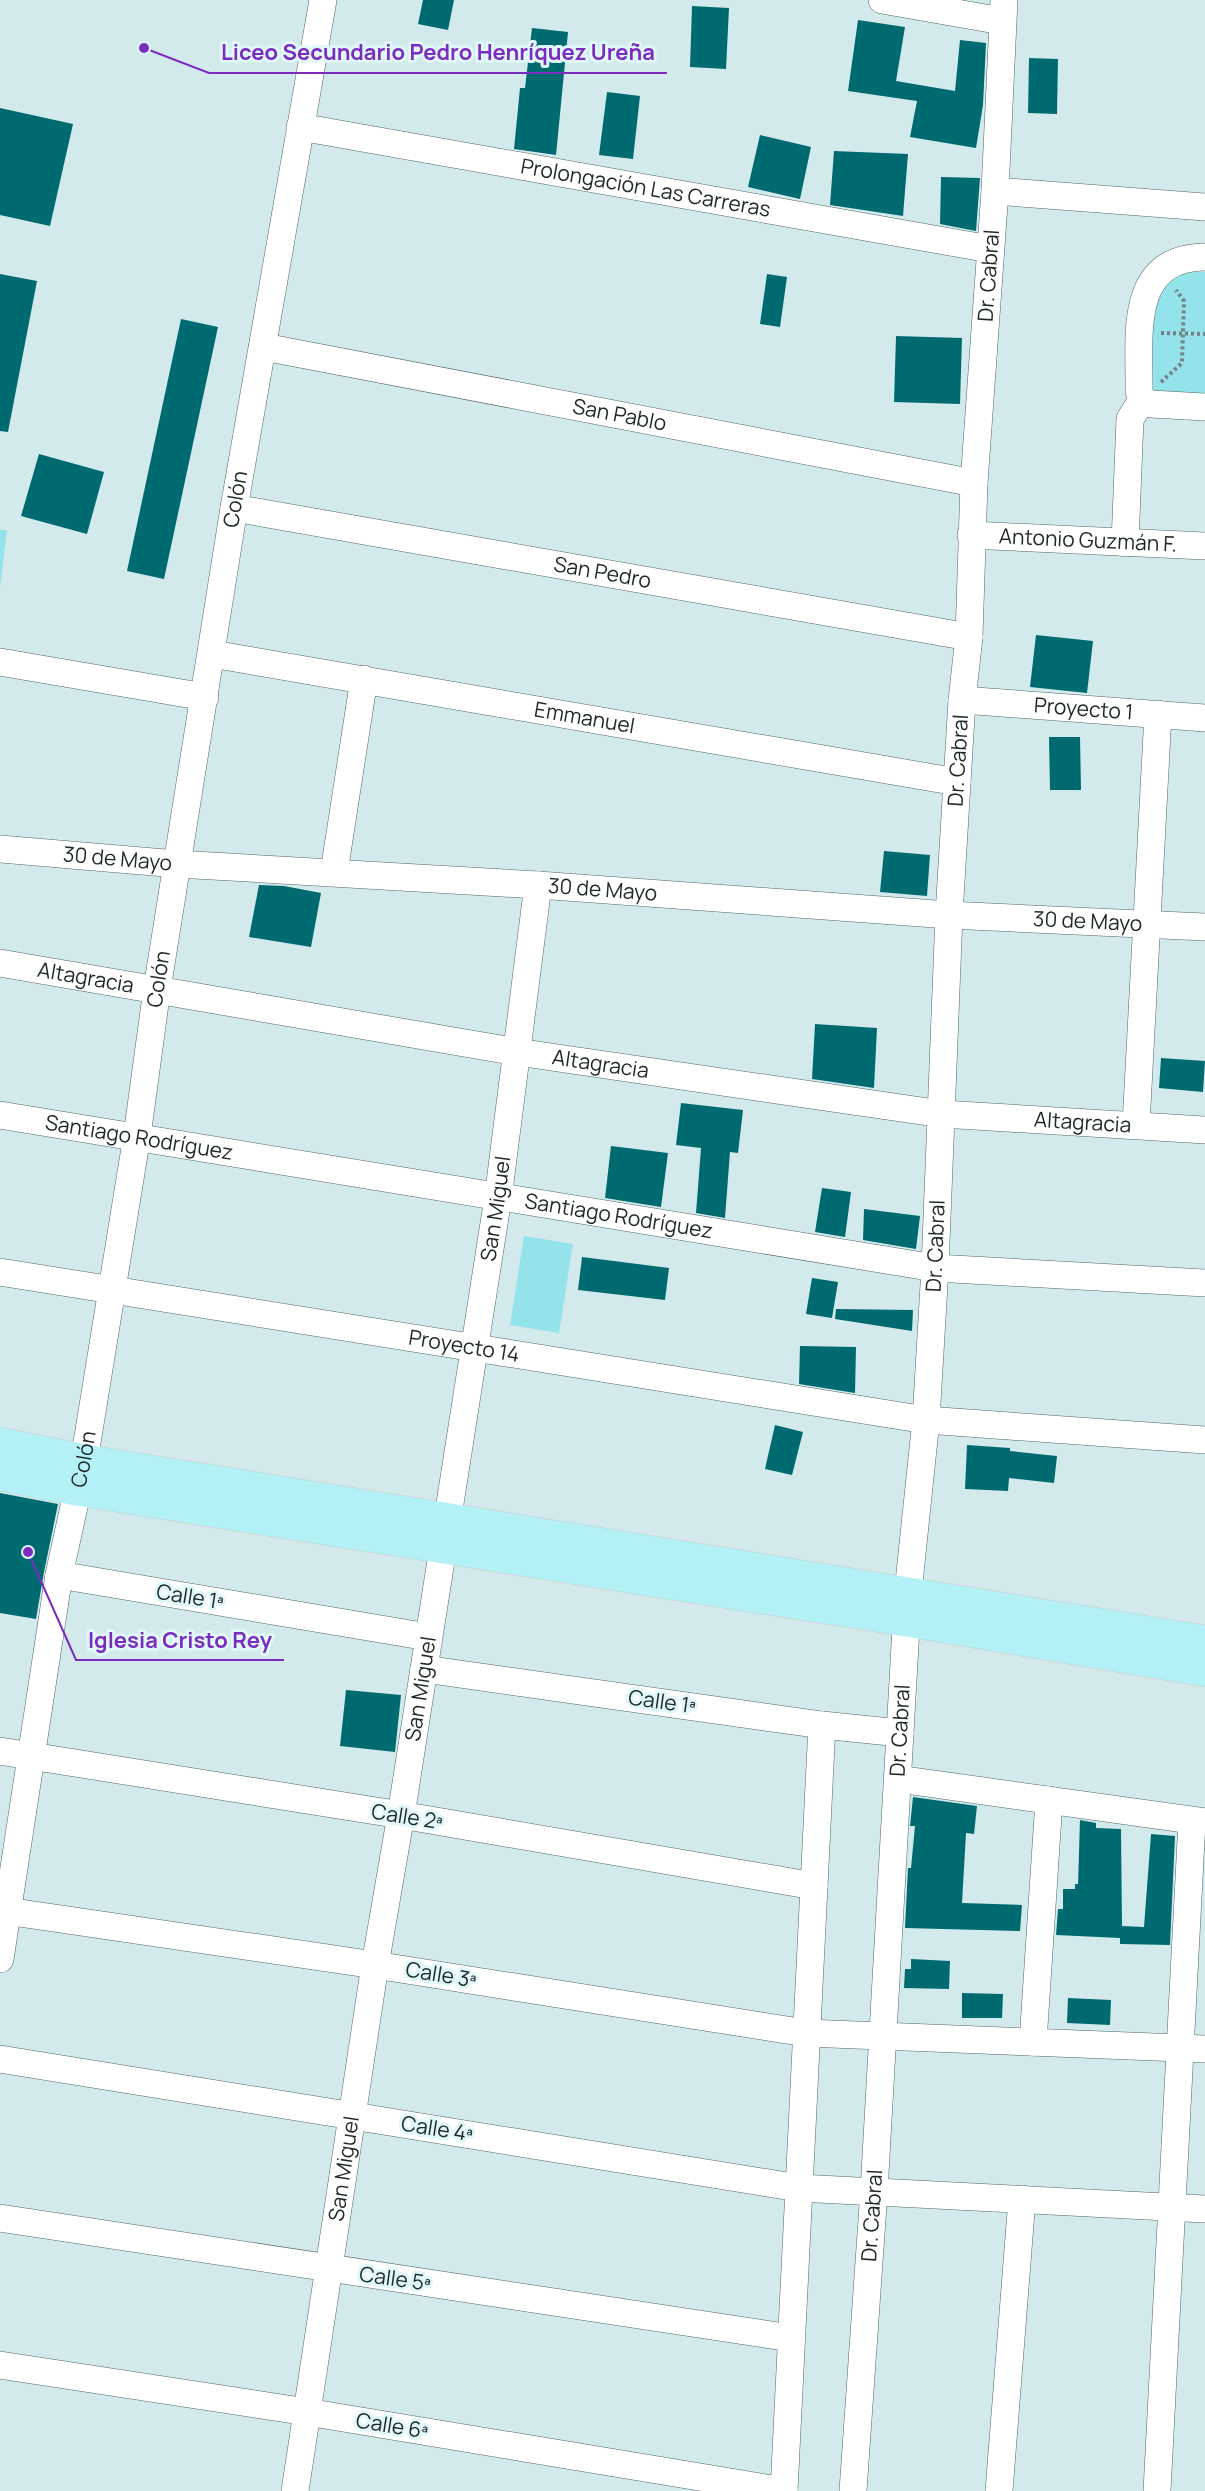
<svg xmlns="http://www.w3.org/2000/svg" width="1205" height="2491" font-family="Manrope,sans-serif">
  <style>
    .green { fill: #94e2ea }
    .building { fill: #006a71 }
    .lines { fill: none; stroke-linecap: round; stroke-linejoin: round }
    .minor-casing { stroke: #516668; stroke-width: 28 }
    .major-casing { stroke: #c9cbcb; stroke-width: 34 }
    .path { stroke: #748385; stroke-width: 4; stroke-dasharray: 3 3; stroke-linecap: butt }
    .minor { stroke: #fff; stroke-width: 27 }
    .major { stroke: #b3f1f6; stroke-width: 33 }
    .labels { text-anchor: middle; stroke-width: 6; stroke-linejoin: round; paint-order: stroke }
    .street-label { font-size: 21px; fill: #1f2728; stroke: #e0f8fa }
    .leader { fill: none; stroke: #7b2cbf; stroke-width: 2 }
    .callout-dot { fill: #7b2cbf; stroke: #e0f8fa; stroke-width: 2 }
    .callout-label { font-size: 22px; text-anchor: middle; font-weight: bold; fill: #7b2cbf; stroke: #e0f8fa; stroke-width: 6; stroke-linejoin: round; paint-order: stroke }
  </style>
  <rect width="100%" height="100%" fill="#d3eaed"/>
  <!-- green -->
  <path class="green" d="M1176 271 1205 272V396L1149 394 1152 303Z
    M0 530H7L0 588Z
    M524 1236 573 1244 559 1333 510 1325Z"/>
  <!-- building -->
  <path class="building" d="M423 0H454L448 30 418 24Z
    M692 6 729 8 726 69 690 67Z
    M858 20 905 27 896 81 955 91 960 40 986 43 983 105 976 148 910 137 917 101 848 91Z
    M532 28 568 32 556 155 514 149 520 88H525Z
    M1029 58 1058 59 1057 114 1028 113Z
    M607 92 640 96 633 159 599 155Z
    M0 108 73 124 50 226 0 215Z
    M760 135 811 147 800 199 748 187Z
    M834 151 908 154 903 216 830 205Z
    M941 177 980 178 976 231 940 224Z
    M0 274 37 281 8 432 0 431Z
    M767 274 787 277 780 327 760 324Z
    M181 319 218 327 164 579 127 571Z
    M896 336 962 338 960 404 894 402Z
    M39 454 104 472 87 534 21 516Z
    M1036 635 1093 641 1087 693 1030 687Z
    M1049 737H1080L1081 790H1050Z
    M884 851 930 855 927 896 880 892Z
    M259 885 284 886 321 893 311 947 249 937Z
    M815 1024 877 1028 874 1088 812 1079Z
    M1161 1058 1205 1061 1203 1092 1159 1088Z
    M681 1103 743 1110 738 1153 730 1152 725 1218 696 1213 701 1148 676 1145Z
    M611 1146 668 1153 661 1207 605 1198Z
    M822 1188 851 1192 845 1237 815 1232Z
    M864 1209 920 1216 916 1249 863 1240Z
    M582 1257 669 1268 665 1300 578 1290Z
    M812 1278 838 1282 832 1318 806 1314Z
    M836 1309 913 1310 912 1331 835 1319Z
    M800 1346 856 1347 855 1393 799 1384Z
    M775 1425 803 1432 792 1475 765 1469Z
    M967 1445 1010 1448V1451L1057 1456 1054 1483 1009 1478 1008 1491 965 1489Z
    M0 1493 58 1504 44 1572 36 1619 0 1613Z
    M346 1690 401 1695 395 1752 340 1746Z
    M913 1797 977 1806 974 1834 966 1833 962 1903 1022 1905 1020 1931 905 1928 908 1868H911L915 1826H910Z
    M1080 1820 1096 1823V1828L1121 1829 1122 1926 1144 1927 1151 1834 1175 1836 1170 1945 1120 1944V1938L1056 1935 1058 1909H1063V1889H1075V1884H1078Z
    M911 1959 950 1961 949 1989 904 1988 905 1969H911Z
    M962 1993 1003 1994 1002 2018H962Z
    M1068 1998 1111 2000 1110 2025 1067 2023Z"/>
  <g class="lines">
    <defs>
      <g id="minor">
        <path d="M882 0 1002 21"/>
        <path id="s1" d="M300 127 990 249"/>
        <path d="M995 191 1205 207"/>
        <path d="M1205 257C1127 258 1140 336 1139 391L1142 400 1151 404 1205 407"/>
        <path id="s2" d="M264 347 974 483"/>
        <path id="s3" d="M234 508 969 637"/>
        <path id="s4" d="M971 535 1205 546"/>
        <path d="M1125 543 1130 419 1142 400"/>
        <path id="s5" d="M212 654 957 782"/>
        <path d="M0 662 205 697"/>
        <path id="s6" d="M962 700 1205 718"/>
        <path id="s7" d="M0 849 177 864 538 885 949 915 1205 927"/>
        <path d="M334 872 364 679"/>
        <path id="s8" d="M0 963 517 1052 942 1114 1205 1130"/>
        <path id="s9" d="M0 1115 935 1268 1205 1283"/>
        <path d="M1136 1125 1158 714"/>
        <path id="s10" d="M0 1272 926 1420 1205 1440"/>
        <path d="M59 1575 428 1637"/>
        <path d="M424 1669 822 1725 900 1733"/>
        <path d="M0 1751 401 1815 814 1886"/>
        <path d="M898 1779 1205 1822"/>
        <path d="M0 1910 375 1965 806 2033 1205 2049"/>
        <path id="s11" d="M0 1959 59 1575 84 1461 137 1136 157 989 234 508 323 0"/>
        <path d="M1033 2042 1049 1800"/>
        <path d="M0 2059 799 2188 1205 2209"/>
        <path d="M0 2218 791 2338"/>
        <path d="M0 2365 307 2412 784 2491"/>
        <path id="s12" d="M295 2491 375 1965 401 1815 498 1198 538 885"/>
        <path d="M784 2491 822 1725"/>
        <path id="s13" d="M853 2491 874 2191 908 1592 926 1420 935 1268 949 915 962 700 969 637 974 483 995 191 1004 0"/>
        <path d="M999 2491 1022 2199"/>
        <path d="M1157 2491 1192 1821"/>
      </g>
      <path id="major" d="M0 1444 84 1461 1205 1642
        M0 1474 77 1489 907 1620 1205 1670"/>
    </defs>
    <!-- minor casing -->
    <use href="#minor" class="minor-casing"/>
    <!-- major casing -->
    <use href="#major" class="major-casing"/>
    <!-- path -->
    <path class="path" d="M1161 333 1205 334
      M1161 382 1182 363 1184 301 1176 290"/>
    <!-- minor -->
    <use href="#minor" class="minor"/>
    <!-- major -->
    <use href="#major" class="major"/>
  </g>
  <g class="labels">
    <!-- street labels -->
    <g class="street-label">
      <text dy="7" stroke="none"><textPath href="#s1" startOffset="351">Prolongación Las Carreras</textPath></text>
      <text dy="7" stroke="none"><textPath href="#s13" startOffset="2220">Dr. Cabral</textPath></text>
      <text dy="7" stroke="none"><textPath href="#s2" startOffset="362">San Pablo</textPath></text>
      <text dy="7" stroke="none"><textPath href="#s11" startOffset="1479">Colón</textPath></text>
      <text dy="7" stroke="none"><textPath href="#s4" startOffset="117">Antonio Guzmán F.</textPath></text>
      <text dy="7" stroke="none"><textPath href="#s3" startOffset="374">San Pedro</textPath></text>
      <text dy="7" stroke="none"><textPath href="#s6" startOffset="122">Proyecto 1</textPath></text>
      <text dy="7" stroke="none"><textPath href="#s5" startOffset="378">Emmanuel</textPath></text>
      <text dy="7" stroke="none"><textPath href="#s13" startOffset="1734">Dr. Cabral</textPath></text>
      <text dy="7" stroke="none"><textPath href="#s7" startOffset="118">30 de Mayo</textPath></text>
      <text dy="7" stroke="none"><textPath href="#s7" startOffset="604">30 de Mayo</textPath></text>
      <text dy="7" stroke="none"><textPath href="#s7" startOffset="1090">30 de Mayo</textPath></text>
      <text dy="7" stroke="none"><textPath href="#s8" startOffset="87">Altagracia</textPath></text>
      <text dy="7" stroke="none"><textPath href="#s11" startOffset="993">Colón</textPath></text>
      <text dy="7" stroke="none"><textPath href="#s8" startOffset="609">Altagracia</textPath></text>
      <text dy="7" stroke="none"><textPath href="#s8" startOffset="1095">Altagracia</textPath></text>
      <text dy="7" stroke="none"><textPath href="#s9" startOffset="141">Santiago Rodríguez</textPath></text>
      <text dy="7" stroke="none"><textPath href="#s12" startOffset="1298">San Miguel</textPath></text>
      <text dy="7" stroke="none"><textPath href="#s9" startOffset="627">Santiago Rodríguez</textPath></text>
      <text dy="7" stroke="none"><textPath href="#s13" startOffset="1248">Dr. Cabral</textPath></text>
      <text dy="7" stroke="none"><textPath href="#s10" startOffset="470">Proyecto 14</textPath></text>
      <text dy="7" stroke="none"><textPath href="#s11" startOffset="507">Colón</textPath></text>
      <text transform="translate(190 1597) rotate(9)" y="7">Calle 1ª</text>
      <text dy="7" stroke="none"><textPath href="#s12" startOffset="812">San Miguel</textPath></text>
      <text transform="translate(662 1702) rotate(8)" y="7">Calle 1ª</text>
      <text dy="7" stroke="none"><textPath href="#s13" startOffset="762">Dr. Cabral</textPath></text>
      <text transform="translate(407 1817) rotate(9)" y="7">Calle 2ª</text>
      <text transform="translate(441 1975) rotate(9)" y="7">Calle 3ª</text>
      <text transform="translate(437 2129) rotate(9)" y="7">Calle 4ª</text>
      <text dy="7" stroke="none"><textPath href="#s12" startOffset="326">San Miguel</textPath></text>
      <text dy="7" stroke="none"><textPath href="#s13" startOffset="276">Dr. Cabral</textPath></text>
      <text transform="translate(395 2279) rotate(8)" y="7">Calle 5ª</text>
      <text transform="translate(392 2426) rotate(9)" y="7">Calle 6ª</text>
    </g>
  </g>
  <!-- callouts -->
  <path class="leader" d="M144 48L209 73H667M28 1552L76 1660H284"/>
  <g class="callout-dot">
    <circle cx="144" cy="48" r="6"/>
    <circle cx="28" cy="1552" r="6"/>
  </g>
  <g class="callout-label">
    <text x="438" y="60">Liceo Secundario Pedro Henríquez Ureña</text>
    <text x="180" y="1648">Iglesia Cristo Rey</text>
  </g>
</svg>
